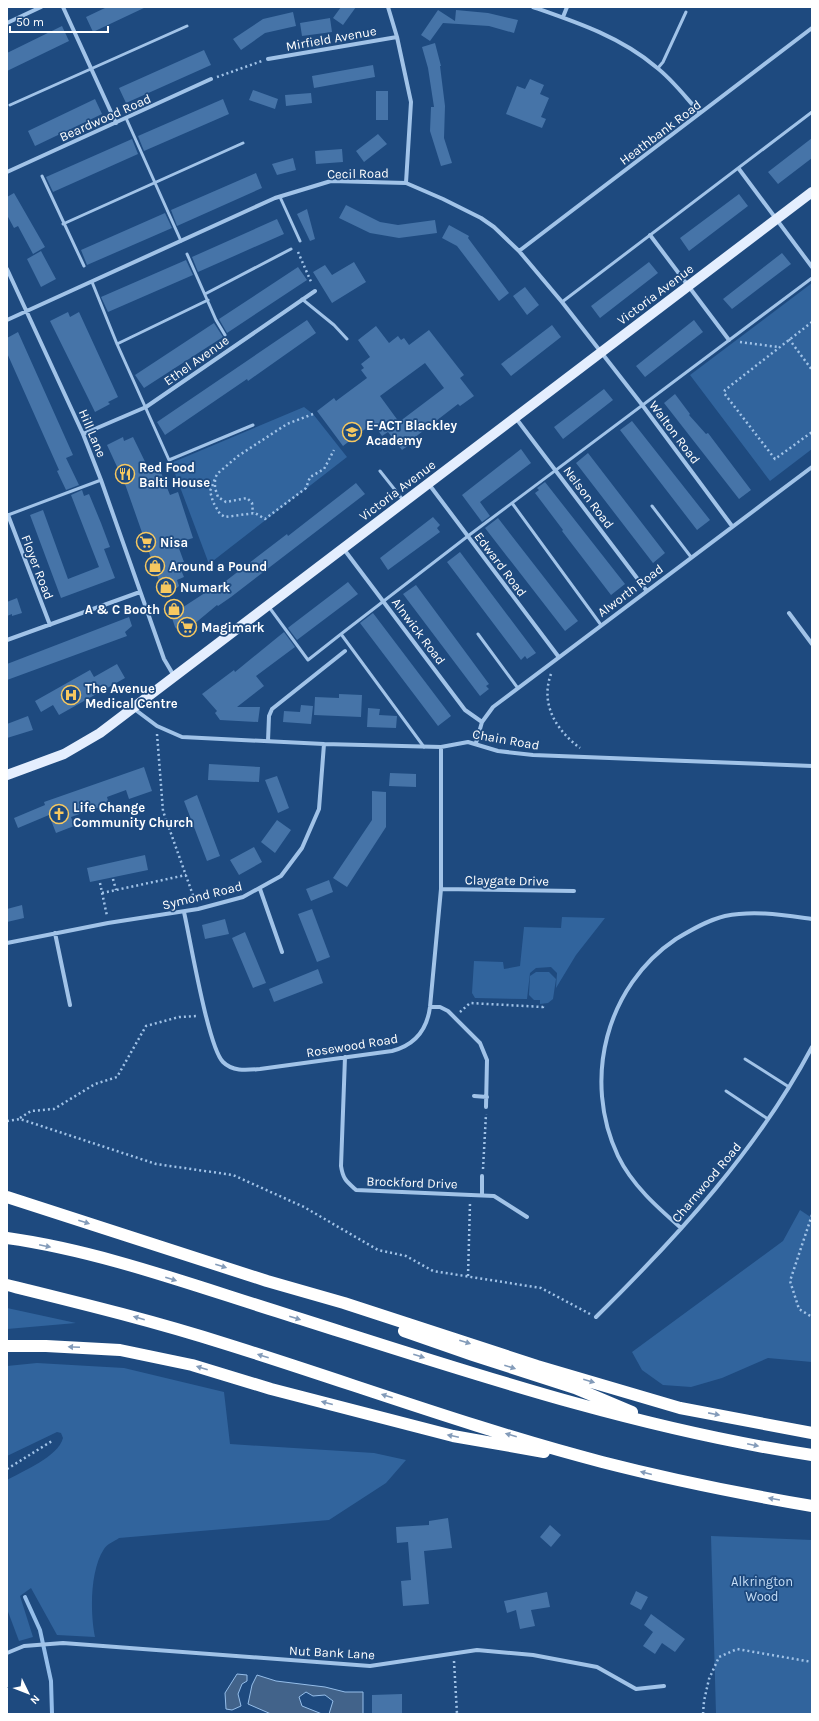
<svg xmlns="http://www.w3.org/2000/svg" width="819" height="1721" font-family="Karla,sans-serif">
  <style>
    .green { fill: #31649d }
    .water { fill: #42638a; stroke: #95beea }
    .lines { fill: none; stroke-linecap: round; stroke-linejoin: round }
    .stream { stroke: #95beea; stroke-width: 4 }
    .building { fill: #4674a8; fill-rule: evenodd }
    .path { stroke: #a1c3e8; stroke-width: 2.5; stroke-dasharray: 2 3; stroke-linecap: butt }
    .lane { stroke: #a1c3e8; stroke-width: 3 }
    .street { stroke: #a1c3e8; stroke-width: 4 }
    .primary { stroke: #e4eefe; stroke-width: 10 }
    .highway { stroke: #fff; stroke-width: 12 }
    .oneway { fill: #839bb9 }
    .labels { text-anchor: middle; stroke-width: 3.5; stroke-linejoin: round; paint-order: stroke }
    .street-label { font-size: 13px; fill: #fff; stroke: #1e4a7f }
    .poi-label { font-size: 13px; font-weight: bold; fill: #fff; stroke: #1e4a7f; text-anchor: start }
    .park-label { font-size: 13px; fill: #c5ddf6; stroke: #1e4a7f }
  </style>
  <rect width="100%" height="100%" fill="#1e4a7f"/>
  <!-- green -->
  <path class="green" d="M812 283V449L770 481 690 375Z
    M304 407 313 414 347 457 209 564 171 463Z
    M562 917 605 918 576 955 556 988 557 973 551 967 536 968 530 973 527 999 475 998 472 993 474 961 503 962 504 969 520 966 524 927 561 928Z
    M536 972H549L556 979 553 999 548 1003 540 1004V1000H534L529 995 530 976Z
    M800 1210 812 1218V1362L768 1358 722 1378 691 1387 663 1385 642 1370 632 1352 783 1241Z
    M7 1308 76 1323 7 1329Z
    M37 1363 124 1368 224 1392 230 1444 374 1453 406 1460 386 1483 329 1520 119 1538C115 1541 107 1544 104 1549 90 1570 90 1613 95 1637L57 1635 31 1588 20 1596 33 1637 19 1641 7 1609V1480C23 1471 58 1457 63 1438L61 1433 57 1432 7 1456V1366Z
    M711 1536 812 1540V1714H716Z"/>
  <!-- water -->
  <path class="water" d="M237 1674 247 1675V1681L242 1684 238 1694 241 1706 232 1710 226 1709 225 1693Z
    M257 1675 276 1681 325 1687 345 1692H363V1714H327H329L333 1701 325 1695 313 1696 306 1692 299 1697 302 1706 322 1714H271L248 1704 252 1685Z"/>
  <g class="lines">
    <!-- stream -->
    <path class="stream" d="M25 1597 40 1630 51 1681 52 1714"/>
  </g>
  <!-- building -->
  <path class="building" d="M107 7H146L93 32 86 17Z
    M341 7H356L343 25 333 18Z
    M438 10 455 21 456 10 488 13 518 20 514 33 489 26 443 23 430 41 421 35Z
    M293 12 296 26 265 33 241 50 233 39 263 19Z
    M330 18 332 32 302 36 300 23Z
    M62 26 69 41 7 71V53Z
    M435 43 441 66H440L445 106 444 138 452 163 441 166 430 131 431 107H434L428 68 422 47Z
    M204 50 211 65 126 103 119 88Z
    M373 65 375 77 314 88 312 76Z
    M530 79 544 85 540 94 549 98 541 117 546 119 542 128 506 114 517 86 525 89Z
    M253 90 278 99 275 109 249 100Z
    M376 91H388V120H376Z
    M311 93 312 103 286 106 285 95Z
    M95 99 102 114 35 146 28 131Z
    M223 99 229 114 144 151 138 136Z
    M378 134 387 144 364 162 356 151Z
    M812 138V158L778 184 768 172Z
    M132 139 138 154 53 192 46 177Z
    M342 149 343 162 316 164 315 151Z
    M293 158 296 170 277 175 272 164Z
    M256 173 262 188 177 226 171 210Z
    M14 193 45 247 33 254 18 226 14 228 7 215V197Z
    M739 194 748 206 689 251 680 238Z
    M346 205 380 222 398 225 435 220 437 233 399 238 370 233 339 218Z
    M307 209 315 239 310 241 297 214Z
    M165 213 172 228 87 265 81 250Z
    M277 219 284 234 198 272 192 257Z
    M449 225 469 236 468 238 509 293 499 301 457 246 442 238Z
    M41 251 56 279 41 287 27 259Z
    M782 253 791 264 732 309 723 299Z
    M186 260 193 275 108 312 101 297Z
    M354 262 366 282 332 303 313 272 325 265 332 275Z
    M649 262 658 273 600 318 591 306Z
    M298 267 307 280 227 333 219 319Z
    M525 287 539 305 527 315 513 296Z
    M68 312 70 317 79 312 118 397 108 402 110 404 95 412 50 321Z
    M307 320 316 333 248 381 247 379 165 435 157 422Z
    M694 320 703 332 645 377 636 366Z
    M214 323 223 337 144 388 135 375Z
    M552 325 561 337 511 376 501 364Z
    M376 326 389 343 398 336 401 340 404 338 409 345 429 330 464 375 460 378 474 396 460 406 458 404 414 438 416 440 402 450 388 432 382 436 373 423 343 446 317 411 334 398 336 401 367 378 361 370 364 368 361 364 370 357 358 340ZM425 363 444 388 399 422 380 396Z
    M18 332 73 455 66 458 79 485 66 490 57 471 59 470 7 353V338Z
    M604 389 613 400 563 439 554 427Z
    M675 394 690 414 689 415 706 434 708 433 751 490 739 499 664 403Z
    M632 421 710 520 697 530 620 430Z
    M123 437 124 441 133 437 151 474 160 470 170 495 178 492 193 538 177 543 184 562 178 563 184 577 177 580 179 586 165 598 125 484 107 445Z
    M521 449 531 463 480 502 490 516 482 522 462 495Z
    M588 453 665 553 653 563 576 463Z
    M545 482 625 584 611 595 562 531 563 530 535 493 539 490 537 488Z
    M356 483 365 494 231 597 218 606 217 605 181 635 175 627 171 615 217 585 218 587 287 534 288 536Z
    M82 490 84 496 89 494 101 523 110 547 104 549 115 578 61 598 30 515 43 510 68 579 99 567 71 495Z
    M433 517 440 525 437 528 440 532 388 570 380 558Z
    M498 518 578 621 565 631 485 528Z
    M460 552 536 653 527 659 525 656 521 660 447 562Z
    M348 582 358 594 297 640 288 628 289 627Z
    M416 585 489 684 486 686 489 689 480 696 403 594Z
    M17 598 22 613 12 616V614L7 616V602Z
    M373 613 451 716 438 726 360 623Z
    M129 617 132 626 125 632 127 636 7 680V664Z
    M284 632 295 647 256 676 264 686 237 707H260L258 722 220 720 215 713 217 711 202 694 234 670 235 672Z
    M117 664 125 678 59 715 53 705 41 712 35 701 90 670 94 677Z
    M339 694 362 695 361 717 314 715 315 697 339 698Z
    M301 705 313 706 311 724 283 722 284 711 300 712Z
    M368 708 380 709 379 715 397 716 396 728 367 727Z
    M28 716 33 730 7 738V724Z
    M209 764 260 767 259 782 208 780Z
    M144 767 152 791 129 799 126 790 107 797 109 804 71 817 74 826 56 833 49 815 18 828 14 818 45 805 44 802Z
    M390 773 416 774V787L389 786Z
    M277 776 289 808 278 813 265 780Z
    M372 791 386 792V827L347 887 333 878 372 820Z
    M197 795 220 856 207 861 184 801Z
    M277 820 291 830 275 853 261 842Z
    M254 847 262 862 239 875 230 860Z
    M145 855 148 870 90 882 87 868Z
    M329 880 333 892 311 901 306 889Z
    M22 905 24 918 7 922V909Z
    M312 909 330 957 317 962 298 914Z
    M225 919 229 934 205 939 202 925Z
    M245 932 266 983 253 988 232 938Z
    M318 969 323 983 274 1002 269 989Z
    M448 1518 452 1548 424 1551 429 1604 403 1606 401 1581 411 1580 408 1542 397 1543 396 1527 429 1525V1521Z
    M550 1525 561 1535 551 1547 540 1537Z
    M636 1591 648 1597 641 1610 630 1604Z
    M547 1592 550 1607 531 1610 535 1626 520 1629 516 1610 507 1613 504 1601Z
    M651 1614 685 1639 675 1652 662 1643 655 1654 643 1646 653 1632 644 1625Z
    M402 1694V1714H372V1695Z"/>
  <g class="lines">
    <!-- path -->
    <path class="path" d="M217 77 262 61
      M298 252 312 284
      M812 322 725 390 724 393 775 459 812 432
      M789 339 812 370
      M740 342 778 347
      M313 414 287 424 238 456 217 474 210 491 213 502 220 514 225 517 255 513 265 519 306 488 310 477 324 469 334 450
      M215 480V488L218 497 226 502 247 498 252 503 253 513
      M551 674C540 704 556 730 580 748
      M157 734 163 811 195 901
      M113 879 116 890
      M100 883 107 916
      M102 893 186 875
      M460 1012 470 1003 543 1007V1004
      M20 1118 31 1111 54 1109 95 1084 117 1077 146 1026 179 1017 198 1016
      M7 1121 20 1119 156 1164 233 1175 304 1207 378 1250 406 1256 433 1271 541 1288 590 1314
      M483 1169 486 1114
      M812 1215 790 1281 799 1309 812 1317
      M468 1276 470 1203
      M7 1469 52 1441
      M454 1661 457 1714
      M703 1714 704 1701 709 1679 719 1657 737 1649 812 1662"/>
    <!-- lane -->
    <path class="lane" d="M658 68 663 62 686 12
      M10 105 187 26
      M126 118 181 241
      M42 176 84 266
      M280 197 300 241
      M63 224 243 143
      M187 254 216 320 225 335
      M92 282 117 344 169 460 253 425
      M205 294 291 249
      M302 299 334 325 347 339
      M562 302 812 112
      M117 344 208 300
      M380 471 403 500
      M512 503 601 625
      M652 506 691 557
      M8 515 101 480
      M269 607 308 660 341 634 424 747
      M341 634 468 536 812 278
      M478 634 517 687
      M745 1059 789 1087
      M726 1091 768 1119"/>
    <!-- street -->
    <path class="street" d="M63 7 116 123
      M388 7 397 37 411 102 406 183
      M533 7C576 22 621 37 656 67 673 80 686 98 700 113
      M563 17 567 7
      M7 23 41 7
      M268 59 397 37
      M739 169 812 267
      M7 172 211 79
      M650 235 729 340
      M519 251 812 28
      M7 269 83 434 101 480 164 659 174 676
      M7 320 275 198 331 181 406 183 443 199 481 218 494 227 519 251 562 302 643 406 732 526
      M515 417 646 590
      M83 434 146 407 315 291
      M428 483 558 656
      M8 515 50 625
      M343 548 465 710 482 722
      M789 613 812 644
      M7 640 140 592
      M133 708 157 726 182 737 324 744 441 747 468 742 498 751 533 755 812 766
      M268 741 269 716 272 709 345 651
      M476 743 482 722 493 707 812 467
      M260 889 282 952
      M441 889 574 891
      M184 912C190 938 208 1047 223 1062 233 1072 247 1070 260 1069L392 1051C415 1045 427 1030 430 1007L441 889V747
      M55 933 70 1005
      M7 943 108 923 198 909 243 897 281 876 302 848 319 809 324 744
      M430 1007H440L448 1011 480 1043 487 1060 486 1107
      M345 1057 341 1166C343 1179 346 1181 356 1190L494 1196 527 1217
      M474 1096 487 1097
      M482 1195V1176
      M681 1228C657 1207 632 1185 618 1156 582 1080 606 986 676 939 691 930 708 920 725 916 754 910 783 915 812 919
      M596 1317C678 1236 758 1149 812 1047
      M7 1653 24 1646 63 1643 370 1666 477 1650 533 1655 597 1667 636 1689 664 1686"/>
    <!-- primary -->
    <path class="primary" d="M7 775 64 754 100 733 812 192"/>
    <!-- highway -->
    <path class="highway" d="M7 1197 267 1281 344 1303 537 1366 680 1408 812 1433
      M7 1238C100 1251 192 1285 282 1313 456 1368 631 1428 812 1455
      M7 1285C80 1303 154 1321 226 1344 351 1383 475 1429 602 1462 672 1480 742 1494 812 1506
      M404 1331 473 1355 575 1388 632 1412
      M7 1346H46L120 1350 192 1365 271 1389 453 1436 544 1452"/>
  </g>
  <!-- one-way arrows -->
  <defs><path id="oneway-solid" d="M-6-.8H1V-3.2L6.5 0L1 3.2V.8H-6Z"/></defs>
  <g class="oneway">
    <use href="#oneway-solid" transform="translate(84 1222) rotate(18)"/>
    <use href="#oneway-solid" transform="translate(45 1246) rotate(12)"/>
    <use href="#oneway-solid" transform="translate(221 1266) rotate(17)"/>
    <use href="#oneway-solid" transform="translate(171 1279) rotate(17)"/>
    <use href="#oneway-solid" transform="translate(139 1318) rotate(-164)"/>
    <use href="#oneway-solid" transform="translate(295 1318) rotate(17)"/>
    <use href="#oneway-solid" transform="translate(465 1342) rotate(18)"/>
    <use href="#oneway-solid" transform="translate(74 1347) rotate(-177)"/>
    <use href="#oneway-solid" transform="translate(263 1356) rotate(-162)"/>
    <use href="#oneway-solid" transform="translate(419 1356) rotate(17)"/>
    <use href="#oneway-solid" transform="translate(510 1367) rotate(18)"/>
    <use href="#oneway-solid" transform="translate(202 1368) rotate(-163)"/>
    <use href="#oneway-solid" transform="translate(589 1381) rotate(16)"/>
    <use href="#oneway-solid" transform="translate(387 1396) rotate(-162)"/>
    <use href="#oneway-solid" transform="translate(327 1403) rotate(-165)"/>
    <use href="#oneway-solid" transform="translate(714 1414) rotate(11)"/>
    <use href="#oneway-solid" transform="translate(511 1435) rotate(-164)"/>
    <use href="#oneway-solid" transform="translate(453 1436) rotate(-168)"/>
    <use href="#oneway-solid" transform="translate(753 1445) rotate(12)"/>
    <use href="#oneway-solid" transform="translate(646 1473) rotate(-166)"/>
    <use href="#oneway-solid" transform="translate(774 1499) rotate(-170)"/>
  </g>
  <!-- icons -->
  <defs>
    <symbol id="school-ring" viewBox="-11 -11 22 22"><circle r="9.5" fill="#1e4a7f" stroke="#f7c860" stroke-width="1.5"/><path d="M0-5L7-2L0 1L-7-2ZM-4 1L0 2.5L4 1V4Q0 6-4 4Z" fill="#f7c860"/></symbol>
    <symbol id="restaurant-ring" viewBox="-11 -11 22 22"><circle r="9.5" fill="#1e4a7f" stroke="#f7c860" stroke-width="1.5"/><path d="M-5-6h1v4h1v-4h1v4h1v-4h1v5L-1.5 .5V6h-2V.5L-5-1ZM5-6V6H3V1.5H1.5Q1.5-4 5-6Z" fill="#f7c860"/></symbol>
    <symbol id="supermarket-ring" viewBox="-11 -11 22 22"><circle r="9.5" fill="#1e4a7f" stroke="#f7c860" stroke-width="1.5"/><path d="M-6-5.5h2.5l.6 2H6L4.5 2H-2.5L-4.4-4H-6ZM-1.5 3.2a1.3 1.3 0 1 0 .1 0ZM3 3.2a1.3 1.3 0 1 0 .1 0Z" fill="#f7c860"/></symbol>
    <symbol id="shop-ring" viewBox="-11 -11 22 22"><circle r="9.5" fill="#1e4a7f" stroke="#f7c860" stroke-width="1.5"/><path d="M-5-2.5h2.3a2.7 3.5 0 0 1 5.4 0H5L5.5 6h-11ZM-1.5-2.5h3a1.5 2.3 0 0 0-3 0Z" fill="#f7c860"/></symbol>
    <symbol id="hospital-ring" viewBox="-11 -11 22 22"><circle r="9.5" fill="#1e4a7f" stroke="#f7c860" stroke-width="1.5"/><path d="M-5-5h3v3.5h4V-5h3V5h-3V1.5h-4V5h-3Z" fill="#f7c860"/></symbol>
    <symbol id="church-ring" viewBox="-11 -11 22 22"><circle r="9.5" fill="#1e4a7f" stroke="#f7c860" stroke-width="1.5"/><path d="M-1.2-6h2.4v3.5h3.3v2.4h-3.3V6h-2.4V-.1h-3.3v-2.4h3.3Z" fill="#f7c860"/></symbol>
  </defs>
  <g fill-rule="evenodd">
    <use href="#school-ring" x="341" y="421" width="22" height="22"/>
    <use href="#restaurant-ring" x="114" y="463" width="22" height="22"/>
    <use href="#supermarket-ring" x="135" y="531" width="22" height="22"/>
    <use href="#shop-ring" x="144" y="555" width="22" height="22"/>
    <use href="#shop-ring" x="155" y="576" width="22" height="22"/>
    <use href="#shop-ring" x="163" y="598" width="22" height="22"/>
    <use href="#supermarket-ring" x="176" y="616" width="22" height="22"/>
    <use href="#hospital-ring" x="60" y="684" width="22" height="22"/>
    <use href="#church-ring" x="48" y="803" width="22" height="22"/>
  </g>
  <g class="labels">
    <!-- street labels -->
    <g class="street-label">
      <text transform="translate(331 38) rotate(-10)" y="5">Mirfield Avenue</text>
      <text transform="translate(105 117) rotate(-24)" y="5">Beardwood Road</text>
      <text transform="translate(660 132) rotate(-37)" y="5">Heathbank Road</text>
      <text transform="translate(358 173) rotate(-1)" y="5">Cecil Road</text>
      <text transform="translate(655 294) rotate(-37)" y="5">Victoria Avenue</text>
      <text transform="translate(196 360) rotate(-35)" y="5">Ethel Avenue</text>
      <text transform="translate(675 432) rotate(53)" y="5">Walton Road</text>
      <text transform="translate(93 433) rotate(67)" y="5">Hill Lane</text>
      <text transform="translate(397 490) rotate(-37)" y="5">Victoria Avenue</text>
      <text transform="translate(589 497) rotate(53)" y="5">Nelson Road</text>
      <text transform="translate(501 564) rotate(53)" y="5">Edward Road</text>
      <text transform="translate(38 567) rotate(69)" y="5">Floyer Road</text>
      <text transform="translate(630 590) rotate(-37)" y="5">Alworth Road</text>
      <text transform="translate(419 631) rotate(53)" y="5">Alnwick Road</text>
      <text transform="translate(506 739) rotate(10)" y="5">Chain Road</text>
      <text transform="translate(507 880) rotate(1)" y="5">Claygate Drive</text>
      <text transform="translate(202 895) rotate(-14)" y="5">Symond Road</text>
      <text transform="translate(352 1045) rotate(-9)" y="5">Rosewood Road</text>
      <text transform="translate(412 1182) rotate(2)" y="5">Brockford Drive</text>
      <text transform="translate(706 1182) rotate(-50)" y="5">Charnwood Road</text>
      <text transform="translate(332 1652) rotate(3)" y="5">Nut Bank Lane</text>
    </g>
    <!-- poi labels -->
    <g class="poi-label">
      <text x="366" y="430">E-ACT Blackley<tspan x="366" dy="15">Academy</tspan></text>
      <text x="139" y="472">Red Food<tspan x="139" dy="15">Balti House</tspan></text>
      <text x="160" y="547">Nisa</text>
      <text x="169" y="571">Around a Pound</text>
      <text x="180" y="592">Numark</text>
      <text x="160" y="614" text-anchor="end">A &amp; C Booth</text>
      <text x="201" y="632">Magimark</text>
      <text x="85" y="693">The Avenue<tspan x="85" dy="15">Medical Centre</tspan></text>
      <text x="73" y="812">Life Change<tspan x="73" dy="15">Community Church</tspan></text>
    </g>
    <!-- park labels -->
    <g class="park-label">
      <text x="762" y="1586">Alkrington<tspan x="762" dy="15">Wood</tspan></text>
    </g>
  </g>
  <!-- border -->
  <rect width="819" height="1721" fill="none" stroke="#ffffff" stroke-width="16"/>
  <!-- north arrow -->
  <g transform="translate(28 1693) rotate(133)" stroke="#1e4a7f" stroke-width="3" paint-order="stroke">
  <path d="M0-3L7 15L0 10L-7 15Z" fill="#ffffff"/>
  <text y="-6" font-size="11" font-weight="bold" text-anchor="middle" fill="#ffffff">N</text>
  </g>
  <!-- scale -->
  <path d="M10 26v6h98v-6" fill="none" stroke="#ffffff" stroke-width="2"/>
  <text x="16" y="26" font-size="12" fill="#ffffff" stroke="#1e4a7f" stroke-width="3" paint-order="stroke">50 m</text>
</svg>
